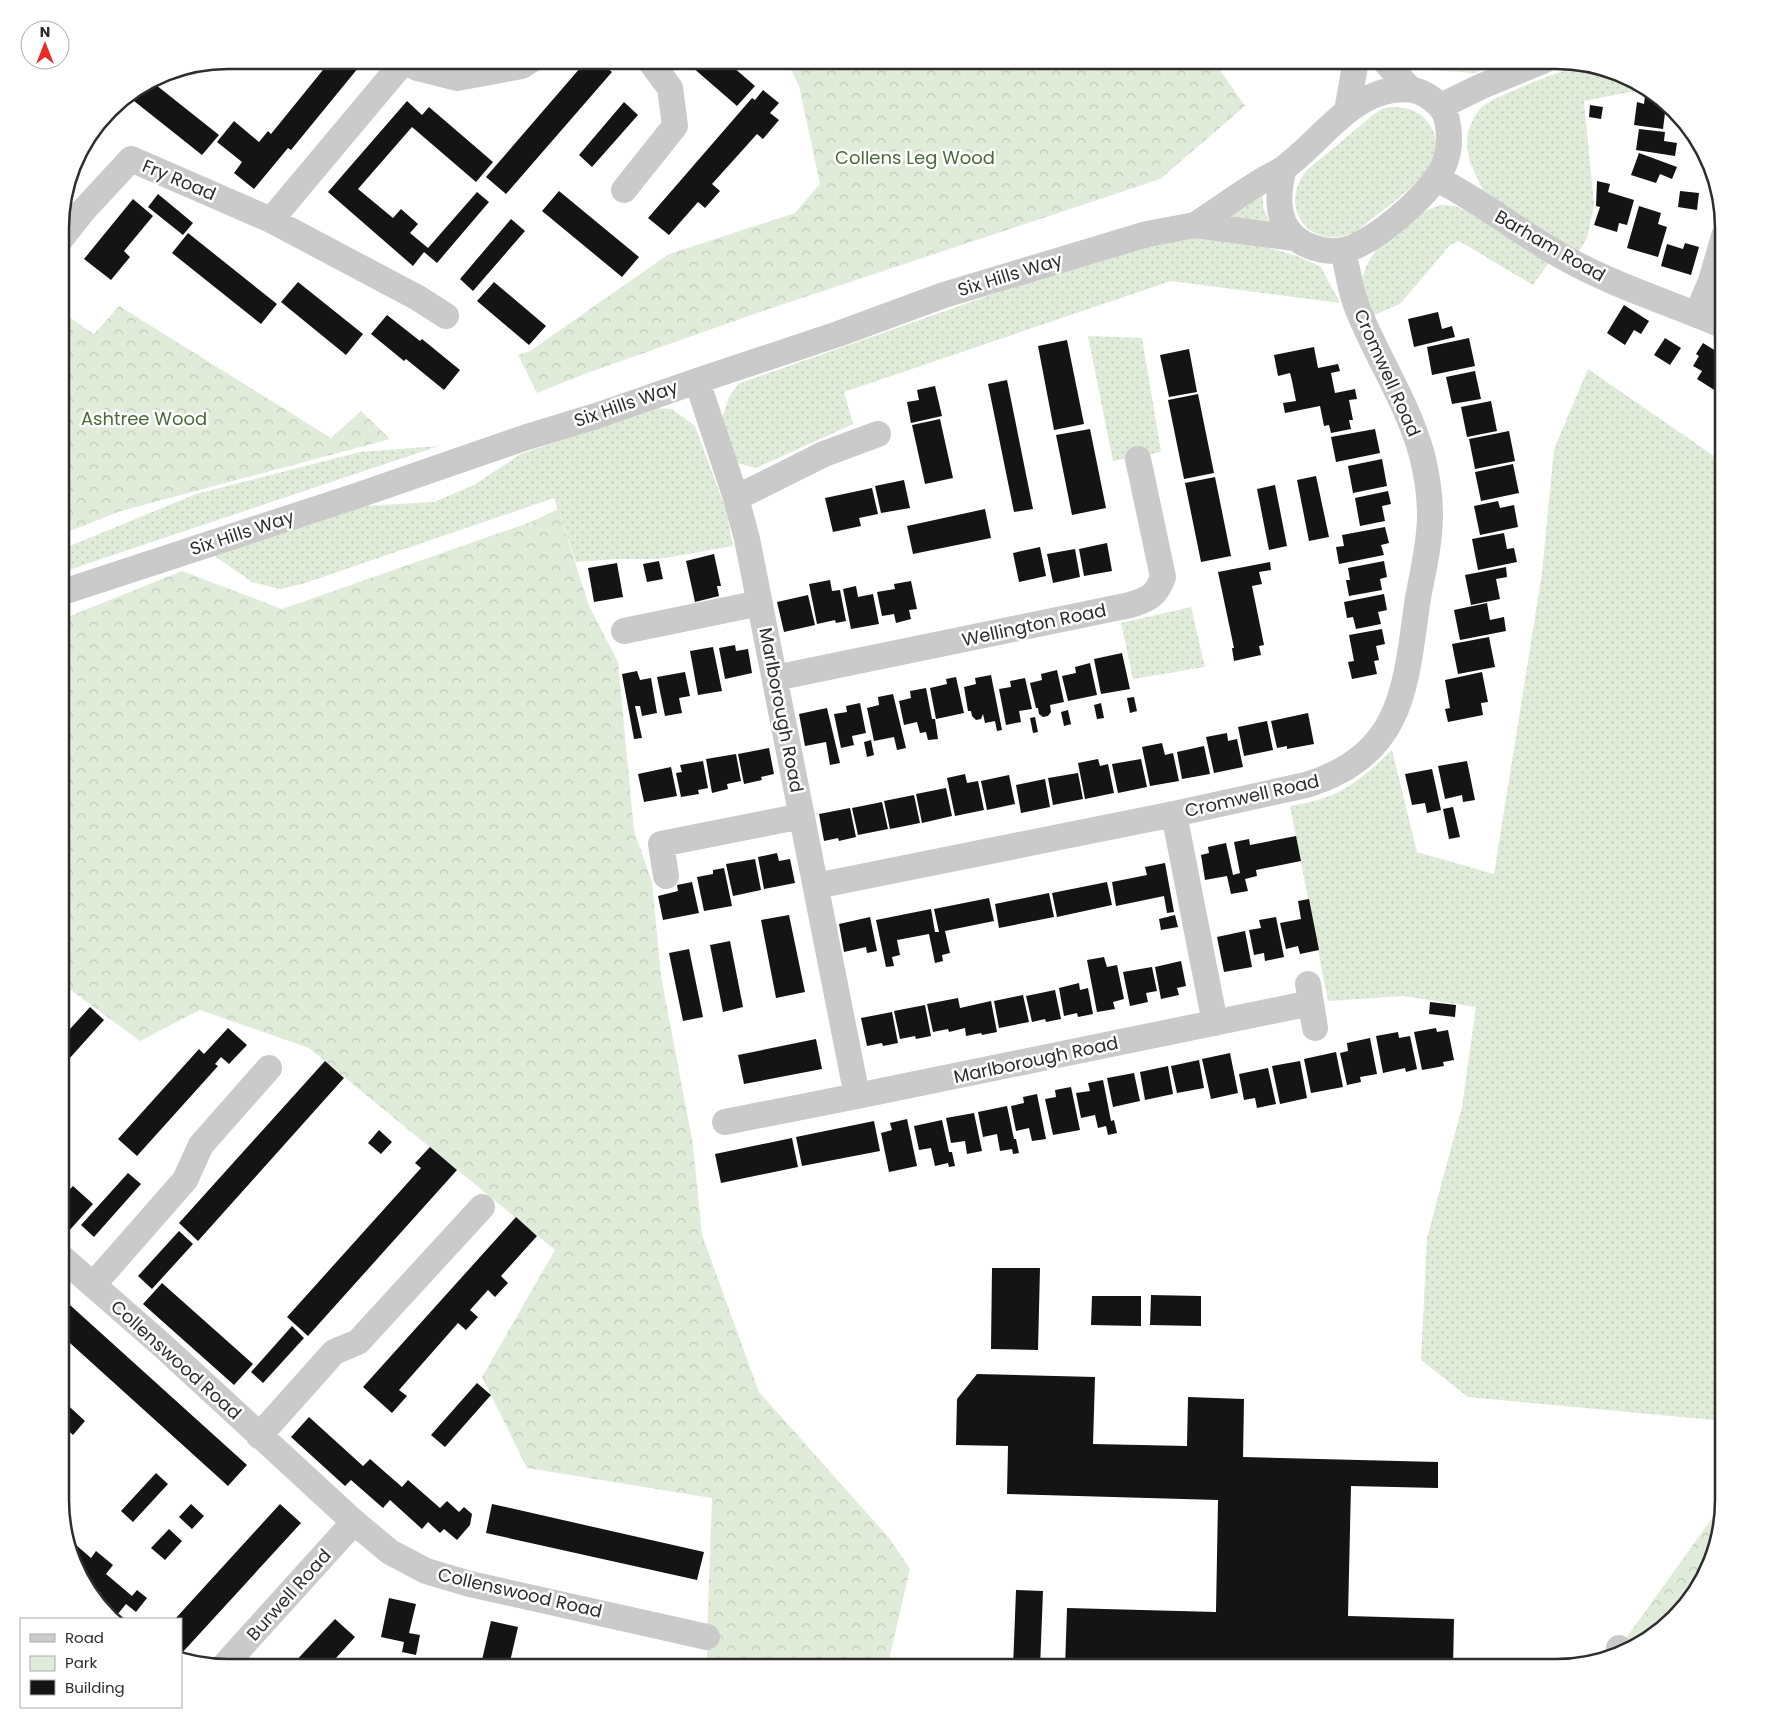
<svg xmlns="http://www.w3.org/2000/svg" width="1784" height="1728" font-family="Poppins,sans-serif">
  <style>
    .green { fill: url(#green-dots) }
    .forest { fill: url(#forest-crowns) }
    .building { fill: #141414 }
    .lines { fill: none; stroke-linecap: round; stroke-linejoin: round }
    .minor { stroke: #cacaca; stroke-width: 26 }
    .labels { text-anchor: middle; stroke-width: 5; stroke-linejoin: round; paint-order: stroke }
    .park-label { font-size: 18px; fill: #4b6a38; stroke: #fff }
    .street-label { font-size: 18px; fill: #2d2d2d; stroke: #fff }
    .rim { fill: none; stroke: #2d2d2d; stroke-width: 2.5 }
  </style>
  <defs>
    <pattern id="green-dots" width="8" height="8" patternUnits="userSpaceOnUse" patternTransform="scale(1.25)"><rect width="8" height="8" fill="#e1ebd9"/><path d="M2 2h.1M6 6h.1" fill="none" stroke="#c1cabb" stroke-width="1.8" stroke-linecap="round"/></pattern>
    <pattern id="forest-crowns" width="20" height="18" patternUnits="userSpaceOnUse" patternTransform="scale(1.25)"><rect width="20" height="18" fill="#e1ebd9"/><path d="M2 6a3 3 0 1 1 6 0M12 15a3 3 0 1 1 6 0" fill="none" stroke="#c1cabb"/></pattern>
  </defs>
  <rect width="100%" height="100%" fill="#fff"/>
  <!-- green -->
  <path class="green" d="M1416 60H1504L1476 73 1430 70Z
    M1582 64 1630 77 1645 89 1584 101 1594 205 1587 238 1577 255 1483 191 1470 162 1467 146 1468 132 1473 119 1481 107 1494 99 1536 81Z
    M1392 107C1409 107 1423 112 1431 127 1437 137 1438 150 1434 161 1428 178 1374 217 1357 231 1313 254 1276 210 1306 171L1373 115 1382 109Z
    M1263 192V207L1271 227 1225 219Z
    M1440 205 1455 206 1474 214 1550 261 1533 285 1459 241 1450 245 1400 304 1370 317 1359 290 1366 266 1377 248 1425 211Z
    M1183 237 1249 242 1297 256 1321 267 1340 303 1171 281 844 392 853 424 756 468 737 463 722 418 729 397 738 384 1135 244Z
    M1088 336 1142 338 1161 452 1113 461Z
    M1588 369 1724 463V1421L1468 1397 1421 1360 1427 1238 1462 1107 1476 1007 1403 996 1328 1001 1290 806C1301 804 1311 802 1321 799 1350 790 1371 770 1392 750L1417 852 1494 874 1542 573 1554 449Z
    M653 408 672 409 695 426 726 510 733 546 659 559H617L576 562 554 498 302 584 280 589 252 582 212 554 364 506 434 502 474 485 521 454Z
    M439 446 110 556 60 573V550L196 494 360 452Z
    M1191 607 1205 667 1133 679 1121 623Z"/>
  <!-- forest -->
  <path class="forest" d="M786 60H1213L1245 106 1160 179 760 312 587 373 537 393 518 355 530 351 669 254 795 213 820 184 799 86Z
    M119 306 331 438 361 411 390 439 121 511 60 535V311L94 334Z
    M558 509 589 606 618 662 634 831 652 882 661 976 693 1145 702 1235 759 1392 889 1538 910 1569 887 1668H707V1637L712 1498 527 1468 482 1377 555 1250 309 1048 200 1010 140 1041 60 982V620L182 571 282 609 531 522Z
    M1723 1503 1711 1565 1667 1626 1620 1655 1604 1659 1619 1648Z"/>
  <!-- building -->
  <path class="building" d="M331 60H361L363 62 291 150 288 148 254 189 234 173 242 162 217 142 234 121 259 142 268 131 271 134Z
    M587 60H598L612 72 506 194 486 177Z
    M684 60H725L755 86 737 106Z
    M1262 60H1279L1267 68Z
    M151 81 219 135 202 155 129 97V94Z
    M763 90 779 103 770 113 779 120 763 139 757 134 712 184 720 191 705 208 698 202 669 235 648 218 752 98 755 100Z
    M1645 96 1657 98 1666 105 1663 129 1634 125 1637 102 1644 104Z
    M407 101 422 115 429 107 493 162 476 182 412 127 358 189 393 218 401 209 418 224 410 233 428 248 477 192 489 202 437 263 424 252 413 266 328 192Z
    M624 102 638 115 592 167 579 155Z
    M1590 105 1603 107 1601 119 1589 117Z
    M1639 129 1665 132 1664 141 1677 143 1675 156 1636 150Z
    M1639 153 1677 167 1672 179 1660 174 1656 183 1631 175Z
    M1597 181 1610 184 1608 192 1634 200 1627 225 1619 223 1617 232 1594 225 1600 207 1596 206Z
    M559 191 639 257 622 277 542 211Z
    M1680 191 1699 193 1697 210 1678 207Z
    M158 194 193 223 183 235 148 207Z
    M133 199 153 216 124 251 130 257 111 280 84 259Z
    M1639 206 1661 213 1658 224 1667 227 1658 257 1627 248Z
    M511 219 525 231 473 291 460 279Z
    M188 233 277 304 261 324 172 253Z
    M1685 243 1699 247 1691 275 1661 266 1667 244 1683 249Z
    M298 282 363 334 346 355 281 302Z
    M494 282 546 326 529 345 477 301Z
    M1624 305 1649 321 1641 334 1634 330 1625 345 1607 333Z
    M1438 312 1442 329 1452 326 1455 337 1414 347 1408 319Z
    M387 315 420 341 422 339 460 370 444 390 406 359 404 361 371 334Z
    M1469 338 1475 366 1432 375 1427 347Z
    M1665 338 1681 348 1670 365 1654 355Z
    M1067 340 1084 424 1054 430 1038 346Z
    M1703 343 1724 356V401L1717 396 1719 393 1697 379 1702 371 1693 366 1699 356 1696 354Z
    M1314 347 1318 368 1338 364 1340 371 1331 373 1335 393 1355 389 1357 399 1349 400 1353 420H1349L1351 429 1331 433 1329 425 1324 426 1320 406 1285 413 1283 403 1296 401 1292 381 1290 373 1278 376 1274 355Z
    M1189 349 1197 392 1169 397 1160 355Z
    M1475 371 1481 399 1452 404 1446 377Z
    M1007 380 1033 509 1014 512 988 384Z
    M935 386 942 416 911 423 907 402 919 400 917 390Z
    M1198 394 1214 473 1184 479 1168 400Z
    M1491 401 1497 431 1467 437 1461 407Z
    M940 419 953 478 925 484 912 425Z
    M1090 429 1106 508 1072 515 1056 435Z
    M1375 429 1380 453 1336 462 1331 437Z
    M1509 431 1515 461 1475 469 1469 439Z
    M1382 459 1387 486 1353 493 1348 466Z
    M1513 464 1519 493 1481 501 1475 472Z
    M1316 476 1329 537 1309 541 1297 480Z
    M1215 477 1231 556 1201 562 1185 483Z
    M904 480 910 508 881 513 875 486Z
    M1275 485 1287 546 1269 550 1257 489Z
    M872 488 878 514 859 518 861 526 833 532 825 498Z
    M1388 491 1391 504 1382 506 1385 521 1360 526 1355 498Z
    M1498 501 1500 508 1514 505 1518 527 1480 535 1474 506Z
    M985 509 991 538 913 554 907 526Z
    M1385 527 1389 543 1381 545 1384 555 1339 564 1336 547 1344 546 1342 535Z
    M1504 533 1507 549 1514 548 1517 562 1478 570 1472 539Z
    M1107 543 1112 571 1084 576 1079 549Z
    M1040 547 1046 576 1019 582 1013 553Z
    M1075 549 1080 577 1053 583 1047 554Z
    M714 554 721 586H717L719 596 695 602 686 561Z
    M659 561 663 579 647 582 643 564Z
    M1384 561 1387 577 1380 579 1382 590 1349 596 1346 580H1350L1348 568Z
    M1270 562 1271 570 1259 572 1262 584 1252 586 1264 645 1259 646 1261 655 1234 661 1232 648H1234L1218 572Z
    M617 563 623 597 594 602 588 568Z
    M1506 567 1507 577 1496 579 1500 599 1471 605 1465 575Z
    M830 580 832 591 840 590 846 621 836 623 835 620 817 624 809 584Z
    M911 581 917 609 909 610 911 619 896 623 894 614 882 616 877 592 895 589 894 584Z
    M856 586 858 597 873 594 879 624 851 629 843 589Z
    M1384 594 1387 610 1378 612 1381 624 1356 629 1353 617 1347 618 1344 602Z
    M808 595 815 625 784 632 777 602Z
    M1487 603 1490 620 1504 617 1506 631 1460 640 1454 610Z
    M1382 629 1385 644 1376 646 1379 660 1374 661 1377 674 1352 679 1348 662 1354 661 1349 635Z
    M1489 637 1495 667 1458 674 1452 644Z
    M735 645 736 651 748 649 752 673 725 679 719 648Z
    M713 647 722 691 698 695 690 651Z
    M1122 653 1130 689 1101 694 1094 659Z
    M1090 663 1097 695 1068 701 1062 676 1076 673 1075 667Z
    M1057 670 1064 702 1050 705 1051 712 1048 716 1043 717 1039 714 1038 708H1036L1030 683 1042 680 1041 674Z
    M637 671 640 680 651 678 657 713 642 716 640 706H635L642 738 634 739 622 674Z
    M685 672 690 696 679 698 682 713 665 716 657 677Z
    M1482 672 1488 702 1481 703 1483 715 1448 722 1445 709 1450 708 1445 680Z
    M991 675 1002 730 997 731 995 721 985 723 983 714 981 719 976 720 972 716 971 711H968L964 687 976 684 975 678Z
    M956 677 964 713 936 719 930 688 947 684 946 679Z
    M1025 678 1032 709 1019 711 1021 722 1006 725 999 689 1011 687 1010 681Z
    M926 688 932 719H935L938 739 928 740 926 732 920 733 917 722 904 725 899 701 911 698 910 691Z
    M893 694 906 748 897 750 894 737 874 741 867 708 879 705 878 697Z
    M1134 697 1137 711 1130 713 1127 698Z
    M860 703 866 733 852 736 854 745 841 748 834 714 847 712 846 706Z
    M1101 703 1104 718 1097 719 1094 705Z
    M827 708 840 763 830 765 826 742 805 746 799 714Z
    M1068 710 1071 724 1064 726 1061 712Z
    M1308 713 1314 744 1287 749V746L1277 748 1271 721Z
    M1035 717 1038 732 1033 733 1030 718Z
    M1267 721 1273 750 1244 756 1238 727Z
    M1227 733 1228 741 1237 739 1243 767 1214 773 1206 737Z
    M871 740 874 755 867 757 864 742Z
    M1162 743 1165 755 1173 753 1179 781 1150 786 1142 747Z
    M1204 746 1210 774 1182 779 1177 752Z
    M769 748 774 774 761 777 762 780 744 784 738 754Z
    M736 754 741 781 727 784 728 789 712 793 706 759Z
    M1098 759 1100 766 1108 764 1114 793 1085 799 1078 763Z
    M1141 759 1147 787 1118 793 1112 764Z
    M703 761 708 788 698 790 699 794 681 797 676 773 682 772 680 765Z
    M1467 761 1475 800 1463 802 1462 795 1445 799 1438 766Z
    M671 767 677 796 644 802 638 774Z
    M1432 769 1441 810 1427 813 1425 803 1412 805 1405 774Z
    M1078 773 1083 799 1053 805 1048 778Z
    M965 774 967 783 978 781 984 810 955 816 947 778Z
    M1009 775 1015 804 987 810 981 781Z
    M1045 779 1050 807 1021 813 1016 785Z
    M946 788 952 816 922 823 916 794Z
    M914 795 920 823 890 829 884 801Z
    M882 802 888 829 858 835 852 808Z
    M1453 807 1460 837 1449 839 1443 809Z
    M850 808 856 837 839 841 838 838 824 841 819 814Z
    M1296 836 1301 861 1256 870 1257 876 1245 879 1248 891 1231 894 1227 876 1205 880 1201 855 1209 853 1208 847 1226 843 1233 875 1240 873 1234 842 1249 839 1250 845Z
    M777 853 779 861 790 859 795 883 764 889 758 857Z
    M755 859 761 890 733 896 726 864Z
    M1165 863 1174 912 1167 913 1164 896 1116 906 1112 882 1147 875 1145 867Z
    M724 868 732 906 704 911 697 877 713 874V870Z
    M692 882 699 913 663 920 658 896 678 891 677 885Z
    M1107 882 1112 905 1057 917 1052 893Z
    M1049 893 1054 917 999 928 995 904Z
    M989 898 994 921 945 931 950 953 942 955 943 961 935 963 929 934 897 940 900 955 892 957 894 966 886 967 876 920 931 909 935 932H939L934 909Z
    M1309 899 1319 950 1300 954 1298 946 1286 949 1280 923 1301 919 1298 901Z
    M789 915 805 992 776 998 761 920Z
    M1175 915 1178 927 1161 930 1159 919Z
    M870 917 877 951 867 953 866 947 844 952 839 924Z
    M1276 917 1284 957 1265 961 1264 953 1254 955 1249 930 1261 928 1259 920Z
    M1245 931 1252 967 1224 972 1217 937Z
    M730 941 743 1007 723 1012 710 945Z
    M689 949 703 1017 683 1021 669 953Z
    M1104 957 1107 967 1117 965 1124 999 1113 1002 1115 1009 1097 1012 1087 960Z
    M1181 961 1186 986 1177 988 1179 995 1161 999 1155 967Z
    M1152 967 1157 991 1146 993 1148 1002 1130 1006 1123 972Z
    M1079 983 1080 990 1088 988 1093 1014 1078 1017 1077 1013 1064 1016 1059 988Z
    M1055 990 1061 1019 1046 1022 1045 1019 1032 1022 1026 996Z
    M1023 995 1029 1022 999 1028 994 1001Z
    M958 998 960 1008 991 1001 997 1032 982 1035 981 1033 966 1036 965 1028 949 1032 948 1029 933 1032 927 1004Z
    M1430 1002 1456 1005 1455 1017 1429 1014Z
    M925 1005 931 1036 916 1039 915 1036 900 1039 894 1011Z
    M90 1007 104 1020 60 1069V1040Z
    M892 1012 898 1043 883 1046 882 1043 867 1046 861 1018Z
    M228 1028 247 1045 229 1064 221 1057 215 1064 218 1066 137 1156 118 1139 199 1049 204 1054Z
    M1436 1028 1437 1032 1448 1030 1454 1060 1443 1062 1444 1066 1422 1070 1414 1032Z
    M1398 1032 1399 1038 1410 1036 1417 1069 1406 1072 1405 1068 1383 1073 1376 1036Z
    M1370 1038 1377 1074 1360 1077 1361 1082 1347 1085 1340 1053 1348 1051 1347 1043Z
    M816 1039 822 1069 744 1084 738 1055Z
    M1336 1052 1343 1087 1311 1093 1304 1059Z
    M1230 1053 1238 1093 1211 1099 1202 1059Z
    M1199 1060 1204 1088 1177 1093 1171 1066Z
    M325 1061 344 1078 198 1241 179 1223Z
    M1300 1061 1307 1098 1280 1104 1272 1066Z
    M1168 1066 1173 1094 1145 1100 1140 1072Z
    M1268 1068 1276 1104 1257 1108 1255 1098 1244 1100 1239 1074Z
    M1134 1073 1140 1101 1113 1107 1107 1078Z
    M1103 1080 1111 1121 1114 1120 1117 1133 1108 1135 1106 1126 1098 1128 1095 1115 1081 1118 1076 1093 1090 1091 1088 1083Z
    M1071 1087 1080 1130 1053 1135 1045 1099 1056 1097 1055 1090Z
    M1037 1094 1046 1139 1032 1141 1029 1128 1016 1131 1011 1106 1024 1103 1023 1097Z
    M1007 1106 1014 1139H1016L1019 1153 1013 1154 1012 1149 1000 1151 997 1134 983 1137 978 1112Z
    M974 1113 982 1151 967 1154 965 1141 951 1143 946 1118Z
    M907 1119 917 1166 889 1172 881 1133 892 1130 890 1123Z
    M942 1120 949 1152H952L955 1166 949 1167 948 1163 935 1166 931 1148 919 1150 914 1126Z
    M874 1121 880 1151 802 1166 796 1137Z
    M379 1130 392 1142 381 1154 368 1143Z
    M792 1138 798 1167 721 1183 715 1154Z
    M430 1147 457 1170 308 1336 287 1317 421 1168 415 1163Z
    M128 1173 141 1184 94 1237 81 1225Z
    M73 1186 93 1204 68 1232 60 1225V1188L66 1193Z
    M516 1217 537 1236 501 1276 508 1283 495 1297 488 1290 470 1310 478 1317 466 1330 458 1323 429 1356 399 1390 407 1396 392 1413 363 1387Z
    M179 1231 193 1244 152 1289 138 1276Z
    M992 1268H1040L1038 1350 991 1349Z
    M162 1283 253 1364 234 1385 143 1304Z
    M1151 1295 1201 1296V1326L1150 1325Z
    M60 1296 247 1465 228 1486 60 1334Z
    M1092 1296H1141V1326L1091 1325Z
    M292 1326 304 1338 263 1383 251 1372Z
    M977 1374 1095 1377 1093 1444 1187 1446 1188 1397 1244 1399 1243 1457 1438 1462V1488L1351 1486 1348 1616 1454 1619 1453 1668H1065L1067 1608 1216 1612 1218 1500 1007 1494 1008 1446 956 1445 957 1399Z
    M477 1383 491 1395 445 1447 431 1435Z
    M60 1398 85 1421 73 1435 60 1423Z
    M309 1417 363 1466 370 1459 402 1487 408 1480 440 1508 447 1501 459 1512 464 1507 472 1514 470 1525 457 1540 444 1529 440 1533 428 1522 422 1529 390 1500 383 1508 351 1480 345 1486 291 1437Z
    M156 1473 168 1484 133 1522 121 1511Z
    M191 1504 204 1516 192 1529 179 1517Z
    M280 1504 301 1523 181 1654V1619H175Z
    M492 1504 704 1552 697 1580 486 1533Z
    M169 1529 182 1541 165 1560 151 1548Z
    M68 1538 91 1558 96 1551 113 1565 106 1574 132 1596 137 1590 147 1598 136 1612 126 1604 117 1615 96 1599 101 1593 95 1588 91 1593 73 1564Z
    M1016 1590 1043 1591 1040 1668H1013Z
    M389 1598 416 1604 409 1633 420 1635 416 1655 402 1652 404 1642 381 1637Z
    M335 1619 355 1637 327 1668H275L283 1659 291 1666Z
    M491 1621 518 1627 509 1666H507L506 1668H490L491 1662 482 1660Z
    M377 1658 390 1668H369Z
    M656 1658 684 1664 683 1668H654Z"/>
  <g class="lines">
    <!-- minor -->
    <path class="minor" d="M1384 60 1409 88
      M1441 106 1482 86 1545 60
      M1347 111 1356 60
      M1437 179C1481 201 1520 233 1563 257 1614 286 1671 303 1724 326
      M624 190 675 126 670 88 649 60
      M271 220 405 60 417 68 457 78 522 66 531 60
      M1195 225C1215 212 1234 198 1255 185 1264 179 1275 174 1284 168 1320 142 1347 97 1393 90 1406 89 1415 88 1426 95 1436 101 1445 109 1447 120 1450 135 1450 151 1444 165 1433 192 1374 243 1345 250 1337 252 1324 251 1315 248 1276 236 1275 202 1284 168
      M60 240 82 212 131 159 271 220 418 298 446 316
      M1697 314 1711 281 1724 236
      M697 381 736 498 747 539 857 1096 1311 1003
      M736 498 824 454 878 434
      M60 593 356 496 527 437 596 416 697 381 838 334 944 295 1147 234 1195 225 1294 238
      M624 631 760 603
      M775 678 1130 605C1149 599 1156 596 1163 577L1138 459
      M1174 814 1215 1023
      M666 876 661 844 802 816
      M816 886 1174 814 1306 785C1342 774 1374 754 1391 720 1409 685 1412 636 1418 598 1423 571 1430 543 1430 515 1430 495 1427 475 1422 455 1408 404 1378 359 1358 310 1350 291 1348 270 1343 251
      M1308 984 1315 1028
      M725 1122 857 1096
      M60 1256 163 1346 354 1522 390 1552 426 1571 470 1584 707 1637
      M93 1285 185 1180 201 1145 269 1068
      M259 1436 334 1352 358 1342 482 1207
      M1619 1648 1623 1654
      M223 1667 354 1522"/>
  </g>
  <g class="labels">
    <!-- park labels -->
    <g class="park-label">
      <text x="915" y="164">Collens Leg Wood</text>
      <text x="144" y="425">Ashtree Wood</text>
    </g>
    <!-- street labels -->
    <g class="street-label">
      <text transform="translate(179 180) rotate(23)" y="6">Fry Road</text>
      <text transform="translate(1550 246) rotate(30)" y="6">Barham Road</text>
      <text transform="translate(1010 275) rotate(-17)" y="6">Six Hills Way</text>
      <text transform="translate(1387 373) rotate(66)" y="6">Cromwell Road</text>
      <text transform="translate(626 404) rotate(-19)" y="6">Six Hills Way</text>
      <text transform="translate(242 533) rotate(-18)" y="6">Six Hills Way</text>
      <text transform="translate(1034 625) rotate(-12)" y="6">Wellington Road</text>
      <text transform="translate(781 710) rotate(79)" y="6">Marlborough Road</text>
      <text transform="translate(1252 796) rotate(-13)" y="6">Cromwell Road</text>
      <text transform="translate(1036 1060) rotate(-12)" y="6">Marlborough Road</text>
      <text transform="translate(176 1360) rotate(42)" y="6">Collenswood Road</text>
      <text transform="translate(520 1593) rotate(13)" y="6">Collenswood Road</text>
      <text transform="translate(289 1595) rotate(-48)" y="6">Burwell Road</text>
    </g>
  </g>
  <!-- crop -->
  <path d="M0 0H1784V1728H0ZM228 69H1556A159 159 0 0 1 1715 228V1500A159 159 0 0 1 1556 1659H228A159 159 0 0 1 69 1500V228A159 159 0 0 1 228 69Z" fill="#fff" fill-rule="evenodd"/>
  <path class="rim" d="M228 69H1556A159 159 0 0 1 1715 228V1500A159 159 0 0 1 1556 1659H228A159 159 0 0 1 69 1500V228A159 159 0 0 1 228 69Z"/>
  <!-- legend -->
  <rect x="20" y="1618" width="162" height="90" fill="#ffffff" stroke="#ababab"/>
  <rect x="30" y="1634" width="25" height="8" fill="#cacaca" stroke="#ababab"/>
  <text x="65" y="1643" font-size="15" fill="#2d2d2d">Road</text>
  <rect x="30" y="1656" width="25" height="15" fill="#e1ebd9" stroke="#ababab"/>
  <text x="65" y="1668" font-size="15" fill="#2d2d2d">Park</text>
  <rect x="30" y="1680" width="25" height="15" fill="#141414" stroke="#ababab"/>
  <text x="65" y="1693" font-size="15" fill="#2d2d2d">Building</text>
  <!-- north arrow -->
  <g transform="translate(45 45)"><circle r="24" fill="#ffffff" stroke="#ababab"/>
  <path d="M0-4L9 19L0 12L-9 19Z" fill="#ec2926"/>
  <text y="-8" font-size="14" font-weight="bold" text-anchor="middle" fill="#2d2d2d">N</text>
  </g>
</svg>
